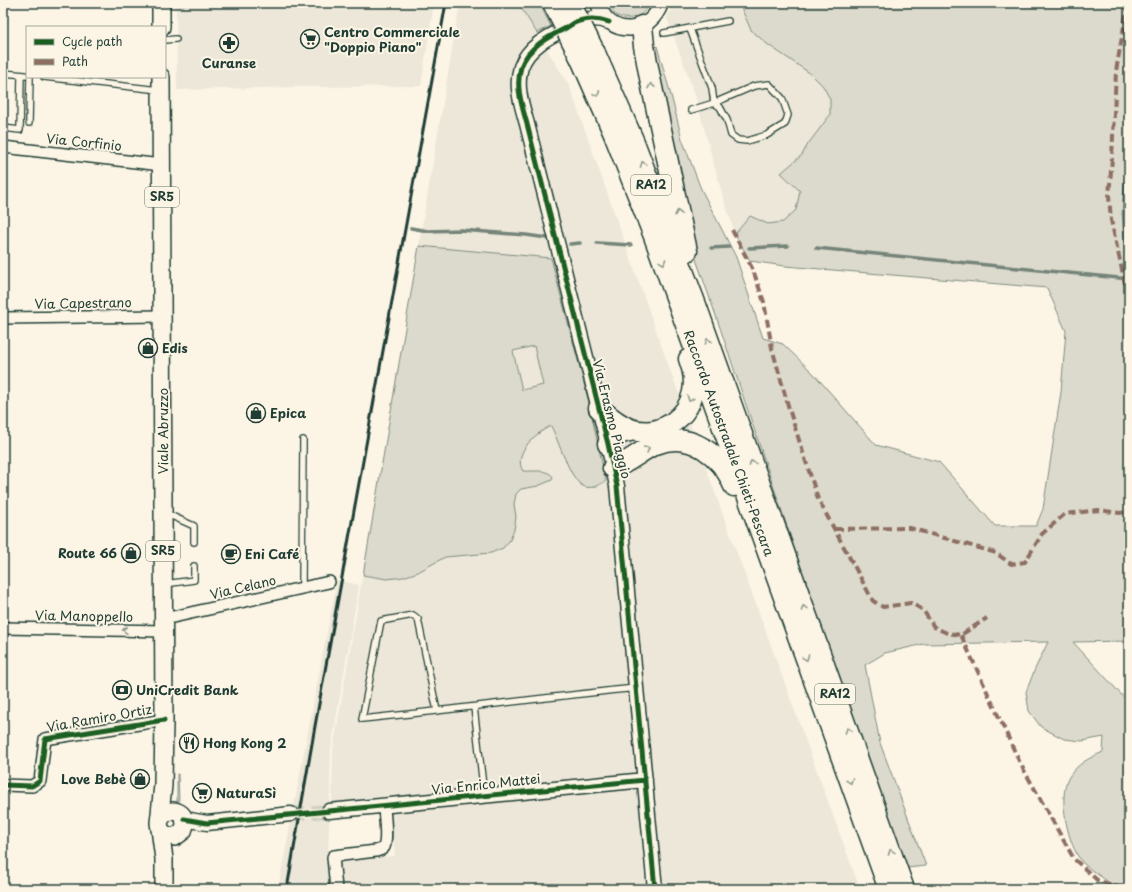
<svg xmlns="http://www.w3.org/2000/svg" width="1132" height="892" font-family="'Playpen Sans',sans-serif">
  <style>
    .built { fill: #ece7d8 }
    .green { fill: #dcdacc; stroke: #7e8c80; fill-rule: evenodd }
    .water { fill: #aeb3a7; stroke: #758479 }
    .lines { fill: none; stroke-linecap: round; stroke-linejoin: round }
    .stream { stroke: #758479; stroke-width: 3.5 }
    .tertiary-tunnel { stroke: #d0d0c2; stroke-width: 14; stroke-dasharray: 14 7; stroke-linecap: butt }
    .service-casing { stroke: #1f3d34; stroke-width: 8 }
    .minor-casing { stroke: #1f3d34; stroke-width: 14 }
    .tertiary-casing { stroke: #1f3d34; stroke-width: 17 }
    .primary-casing { stroke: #1f3d34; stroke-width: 20 }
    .motorway-casing { stroke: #1f3d34; stroke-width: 23 }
    .service { stroke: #fcf5e5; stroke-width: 5.5 }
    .minor { stroke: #fcf5e5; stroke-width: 11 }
    .tertiary { stroke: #fcf5e5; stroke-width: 14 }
    .primary { stroke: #fcf5e5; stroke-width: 17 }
    .motorway { stroke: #fcf5e5; stroke-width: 20 }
    .rail { stroke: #1f3d34; stroke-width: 3 }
    .motorway-bridge-casing { stroke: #1f3d34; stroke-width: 23; stroke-linecap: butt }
    .motorway-bridge { stroke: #fcf5e5; stroke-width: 20 }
    .quiet { stroke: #8d6e63; stroke-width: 4; stroke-dasharray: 8 4; stroke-linecap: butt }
    .cycleway-casing { stroke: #fcf5e5; stroke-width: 8 }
    .cycleway { stroke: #1b5e20; stroke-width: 5 }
    .oneway { stroke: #8e998c }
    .labels { text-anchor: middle; stroke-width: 4; stroke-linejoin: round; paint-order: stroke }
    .shield { fill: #fcf5e5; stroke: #617469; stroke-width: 1 }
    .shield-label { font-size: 12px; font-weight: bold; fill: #1f3d34 }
    .poi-label { font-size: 13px; font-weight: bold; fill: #1f3d34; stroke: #fcf5e5; text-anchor: start }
    .street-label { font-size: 13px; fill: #1f3d34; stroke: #fcf5e5 }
  </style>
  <rect width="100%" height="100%" fill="#fcf5e5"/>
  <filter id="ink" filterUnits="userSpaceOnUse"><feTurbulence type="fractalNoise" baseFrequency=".025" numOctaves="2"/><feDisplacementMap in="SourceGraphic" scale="8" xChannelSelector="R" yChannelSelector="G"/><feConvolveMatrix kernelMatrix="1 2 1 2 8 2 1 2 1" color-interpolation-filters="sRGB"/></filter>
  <g filter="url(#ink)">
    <!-- built -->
    <path class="built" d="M176 3H434L421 86 298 87 177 90Z
      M460 3H518L569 85 669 367 860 889H339V860L395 856 389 796 332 803 333 750Z
      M673 3H739L751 30 768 44 811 74 823 86 830 99V115L808 144 802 155 781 173 800 191 796 210 783 222 768 224 750 216 735 234 721 190 695 95 667 18Z
      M337 580 359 585 331 749 328 861 331 889H278Z"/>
    <!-- green -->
    <path class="green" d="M518 3H539L551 26 537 33Z
      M607 3H650C642 23 614 24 607 3Z
      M739 3H1129V125L1128 130 1129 161 1124 183 1122 215 1129 258V641L1073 642 1129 703V889C1126 889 1122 890 1120 889 1115 887 1085 866 1082 862 1068 845 1057 797 1069 777 1077 764 1089 758 1103 752L1104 737 1082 741 1064 739 1041 727 1029 711 1026 692 1035 669 1048 642 924 644 885 653 865 665 880 743 926 866 907 868 799 562 715 313 692 248 650 52 657 46 672 99 682 139 701 189 736 257 763 338 783 344 814 374 876 445 939 462 995 526H1036L1043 509 1061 392 1066 331 1047 288 785 266 750 261 735 234 750 216 768 224 783 222 796 210 800 191 781 173 802 155 808 144 830 115V99L823 86 811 74 767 44 751 30Z
      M419 246 551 258 588 399 606 481C599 485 591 490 583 486 570 480 558 439 551 426 537 432 512 453 523 471 532 472 547 468 553 477L552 480 538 486 521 489 516 494 514 504 516 517 514 530 510 540 503 548 491 553 445 557 418 572 403 577 387 579 363 575ZM534 346 543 385 522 390 513 351Z
      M177 774H178L179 802 194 813 200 814V815L193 814 177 801Z"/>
    <!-- water -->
    <path class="water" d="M1129 161V258C1119 227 1122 192 1129 161Z"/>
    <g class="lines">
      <!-- stream -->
      <path class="stream" d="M411 228 428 231 461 230 526 235 547 238
        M597 243 631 245
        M570 244 580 243
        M711 248 729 247
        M749 248 788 246
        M816 248 1129 279"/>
      <!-- tertiary-tunnel -->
      <path class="tertiary-tunnel" d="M291 814 329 811"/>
      <defs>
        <path id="service" d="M690 29 712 88 714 103 754 86 769 84 782 98 788 115 785 124 767 135 747 141 738 140 731 135 727 120 720 107 714 103 691 110
          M664 33 728 21
          M165 40 176 39
          M3 73 25 75
          M44 77 159 90
          M29 123 30 77
          M3 128 20 130 21 75
          M165 513 194 526V542
          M165 584 194 580V566
          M302 588 303 440
          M474 707 484 795
          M437 711 418 619 413 615 381 621 362 719C453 710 545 697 636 688"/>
        <path id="minor" d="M3 147 162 165
          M3 318 163 316
          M164 619 329 582
          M3 628 164 631
          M3 785 32 786 40 781 45 739 164 720
          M336 889 333 857 334 856 376 851C379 850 382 850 384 847 388 838 384 815 384 805"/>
        <path id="tertiary" d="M598 3C607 38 651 36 661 3
          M609 22C600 19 589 18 579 21 575 22 570 25 566 28 548 37 528 47 521 67 515 86 522 106 527 124L608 444 617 486 655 889
          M329 811 645 780
          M184 819 207 823 291 814"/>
        <path id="primary" d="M161 3V27
          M159 823C165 802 192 811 183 831L175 837 165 835 160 829 159 823 163 785 164 720 161 77
          M160 829 164 859V889"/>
        <path id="motorway" d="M642 26 644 46 650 78 687 251
          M595 53 634 142 696 305 904 889
          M581 59 614 134 654 236 889 889
          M599 408C610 417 624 429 638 431 663 435 688 417 693 392 695 382 693 369 689 359
          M608 444 621 433 634 430
          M613 468C629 463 641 450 656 444 691 430 722 456 734 486"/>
      </defs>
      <!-- service casing -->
      <use href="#service" class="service-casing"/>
      <!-- minor casing -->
      <use href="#minor" class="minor-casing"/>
      <!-- tertiary casing -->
      <use href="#tertiary" class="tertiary-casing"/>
      <!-- primary casing -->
      <use href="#primary" class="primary-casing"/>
      <!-- motorway casing -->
      <use href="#motorway" class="motorway-casing"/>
      <!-- service -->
      <use href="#service" class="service"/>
      <!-- minor -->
      <use href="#minor" class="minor"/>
      <!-- tertiary -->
      <use href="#tertiary" class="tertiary"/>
      <!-- primary -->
      <use href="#primary" class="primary"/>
      <!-- motorway -->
      <use href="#motorway" class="motorway"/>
      <!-- rail -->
      <path class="rail" d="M287 889 315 726 446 3"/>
      <defs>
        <path id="motorway-bridge" d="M553 3 581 59
          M570 3 595 53"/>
      </defs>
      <!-- motorway-bridge casing -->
      <use href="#motorway-bridge" class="motorway-bridge-casing"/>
      <!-- motorway-bridge -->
      <use href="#motorway-bridge" class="motorway-bridge"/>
      <!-- quiet -->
      <path class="quiet" d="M1128 3 1116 71 1112 158 1109 196 1111 220 1129 302
        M732 230 753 270 764 302 772 348 789 409 818 499 873 601 883 607 911 603 923 610 934 627 947 633 961 635 987 618
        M835 529 910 528 996 553 1011 564 1025 562 1042 534 1065 514 1098 510 1120 513 1129 511
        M961 635 1020 763 1074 859 1097 880 1121 888 1129 885"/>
      <defs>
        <path id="cycleway" d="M609 22C600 19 589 18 579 21 575 22 570 25 566 28 548 37 528 47 521 67 515 86 522 106 527 124L608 444 617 486 655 889
          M3 785 32 786 40 781 45 739 164 720
          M184 819 207 823 645 780"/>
      </defs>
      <!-- cycleway casing -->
      <use href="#cycleway" class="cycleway-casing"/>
      <!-- cycleway -->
      <use href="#cycleway" class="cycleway"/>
    </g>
    <!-- one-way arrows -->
    <defs><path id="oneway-chevron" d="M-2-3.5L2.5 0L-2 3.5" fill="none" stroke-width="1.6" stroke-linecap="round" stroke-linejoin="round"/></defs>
    <g class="oneway">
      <use href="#oneway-chevron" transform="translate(651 86) rotate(-102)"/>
      <use href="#oneway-chevron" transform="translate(597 94) rotate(66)"/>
      <use href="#oneway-chevron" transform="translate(643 164) rotate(-111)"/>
      <use href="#oneway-chevron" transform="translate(678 213) rotate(-102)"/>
      <use href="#oneway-chevron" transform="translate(663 262) rotate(70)"/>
      <use href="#oneway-chevron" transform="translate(708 341) rotate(-109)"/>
      <use href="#oneway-chevron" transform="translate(690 399) rotate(110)"/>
      <use href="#oneway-chevron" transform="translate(647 449) rotate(-31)"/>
      <use href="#oneway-chevron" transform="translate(752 463) rotate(-110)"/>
      <use href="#oneway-chevron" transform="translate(804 608) rotate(-110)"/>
      <use href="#oneway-chevron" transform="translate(125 630) rotate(-179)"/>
      <use href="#oneway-chevron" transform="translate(806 658) rotate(70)"/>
      <use href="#oneway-chevron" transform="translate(848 730) rotate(-110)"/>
      <use href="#oneway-chevron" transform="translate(850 781) rotate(70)"/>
      <use href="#oneway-chevron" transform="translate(891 852) rotate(-110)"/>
    </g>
  </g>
  <!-- icons -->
  <defs>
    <symbol id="supermarket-ring" viewBox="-11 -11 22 22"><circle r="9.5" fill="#fcf5e5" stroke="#1f3d34" stroke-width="1.5"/><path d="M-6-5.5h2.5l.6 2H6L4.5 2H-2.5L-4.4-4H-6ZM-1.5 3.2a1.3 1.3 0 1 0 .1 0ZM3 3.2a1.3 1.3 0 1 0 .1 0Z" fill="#1f3d34"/></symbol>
    <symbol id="pharmacy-ring" viewBox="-11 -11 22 22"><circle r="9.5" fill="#fcf5e5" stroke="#1f3d34" stroke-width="1.5"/><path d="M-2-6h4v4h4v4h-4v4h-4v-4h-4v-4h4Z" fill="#1f3d34"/></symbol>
    <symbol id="shop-ring" viewBox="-11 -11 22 22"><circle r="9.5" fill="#fcf5e5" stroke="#1f3d34" stroke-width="1.5"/><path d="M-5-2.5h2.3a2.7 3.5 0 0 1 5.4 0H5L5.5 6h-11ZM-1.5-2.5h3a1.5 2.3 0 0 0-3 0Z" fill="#1f3d34"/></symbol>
    <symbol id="cafe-ring" viewBox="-11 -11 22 22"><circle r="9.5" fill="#fcf5e5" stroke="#1f3d34" stroke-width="1.5"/><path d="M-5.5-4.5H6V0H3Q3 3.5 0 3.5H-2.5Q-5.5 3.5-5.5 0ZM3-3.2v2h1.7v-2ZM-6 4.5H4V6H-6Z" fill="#1f3d34"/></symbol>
    <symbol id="bank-ring" viewBox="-11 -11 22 22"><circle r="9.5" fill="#fcf5e5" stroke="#1f3d34" stroke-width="1.5"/><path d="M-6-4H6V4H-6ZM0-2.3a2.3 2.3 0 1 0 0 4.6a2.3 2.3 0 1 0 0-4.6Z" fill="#1f3d34"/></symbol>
    <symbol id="restaurant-ring" viewBox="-11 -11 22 22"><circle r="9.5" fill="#fcf5e5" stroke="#1f3d34" stroke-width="1.5"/><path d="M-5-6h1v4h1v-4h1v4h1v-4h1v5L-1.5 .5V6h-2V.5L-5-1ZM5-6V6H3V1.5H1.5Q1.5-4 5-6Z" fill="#1f3d34"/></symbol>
  </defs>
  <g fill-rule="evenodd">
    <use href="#supermarket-ring" x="299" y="28" width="22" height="22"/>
    <use href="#pharmacy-ring" x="218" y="32" width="22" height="22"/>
    <use href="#shop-ring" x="137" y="337" width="22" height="22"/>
    <use href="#shop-ring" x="245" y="402" width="22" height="22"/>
    <use href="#shop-ring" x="120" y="542" width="22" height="22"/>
    <use href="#cafe-ring" x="220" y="543" width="22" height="22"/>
    <use href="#bank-ring" x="111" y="679" width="22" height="22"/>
    <use href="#restaurant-ring" x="178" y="732" width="22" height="22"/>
    <use href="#shop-ring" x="129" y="768" width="22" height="22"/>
    <use href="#supermarket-ring" x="191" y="782" width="22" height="22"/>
  </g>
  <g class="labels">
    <!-- shield labels -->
    <g class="shield">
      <rect x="631" y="175" width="40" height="20" rx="3"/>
      <rect x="145" y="187" width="34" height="20" rx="3"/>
      <rect x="146" y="541" width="34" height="20" rx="3"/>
      <rect x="815" y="684" width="40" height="20" rx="3"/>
    </g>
    <g class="shield-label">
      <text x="651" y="189">RA12</text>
      <text x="162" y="201">SR5</text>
      <text x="163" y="555">SR5</text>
      <text x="835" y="698">RA12</text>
    </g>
    <!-- poi labels -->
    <g class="poi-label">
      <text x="324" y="37">Centro Commerciale<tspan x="324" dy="15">"Doppio Piano"</tspan></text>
      <text x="229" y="68" text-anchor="middle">Curanse</text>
      <text x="162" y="353">Edis</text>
      <text x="270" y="418">Epica</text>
      <text x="117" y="558" text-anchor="end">Route 66</text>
      <text x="245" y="559">Eni Café</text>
      <text x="136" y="695">UniCredit Bank</text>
      <text x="203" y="748">Hong Kong 2</text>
      <text x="126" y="784" text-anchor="end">Love Bebè</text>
      <text x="216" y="798">NaturaSì</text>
    </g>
    <!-- street labels -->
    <g class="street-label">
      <text transform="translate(84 142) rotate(6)" y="5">Via Corfinio</text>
      <text transform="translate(83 303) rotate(-1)" y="5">Via Capestrano</text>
      <text transform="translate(612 419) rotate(76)" y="5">Via Erasmo Piaggio</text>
      <text transform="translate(163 431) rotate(-90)" y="5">Viale Abruzzo</text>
      <text transform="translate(729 443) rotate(70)" y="5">Raccordo Autostradale Chieti-Pescara</text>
      <text transform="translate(243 587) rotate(-13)" y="5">Via Celano</text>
      <text transform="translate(84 616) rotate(1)" y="5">Via Manoppello</text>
      <text transform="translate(99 718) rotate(-10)" y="5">Via Ramiro Ortiz</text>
      <text transform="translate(486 784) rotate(-6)" y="5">Via Enrico Mattei</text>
    </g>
  </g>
  <!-- margin -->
  <rect width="1132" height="892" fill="none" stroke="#fcf5e5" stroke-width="16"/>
  <rect x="8" y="8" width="1116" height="876" fill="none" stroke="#1f3d34" stroke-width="1.5" filter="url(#ink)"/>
  <!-- legend -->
  <rect x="26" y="26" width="140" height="52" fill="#fcf5e5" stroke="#a4ab9e"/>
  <rect x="34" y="39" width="20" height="6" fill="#1b5e20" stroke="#a4ab9e"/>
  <text x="62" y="46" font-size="12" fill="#1f3d34">Cycle path</text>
  <rect x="34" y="59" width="20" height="6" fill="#8d6e63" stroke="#a4ab9e"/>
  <text x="62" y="66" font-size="12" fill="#1f3d34">Path</text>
</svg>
